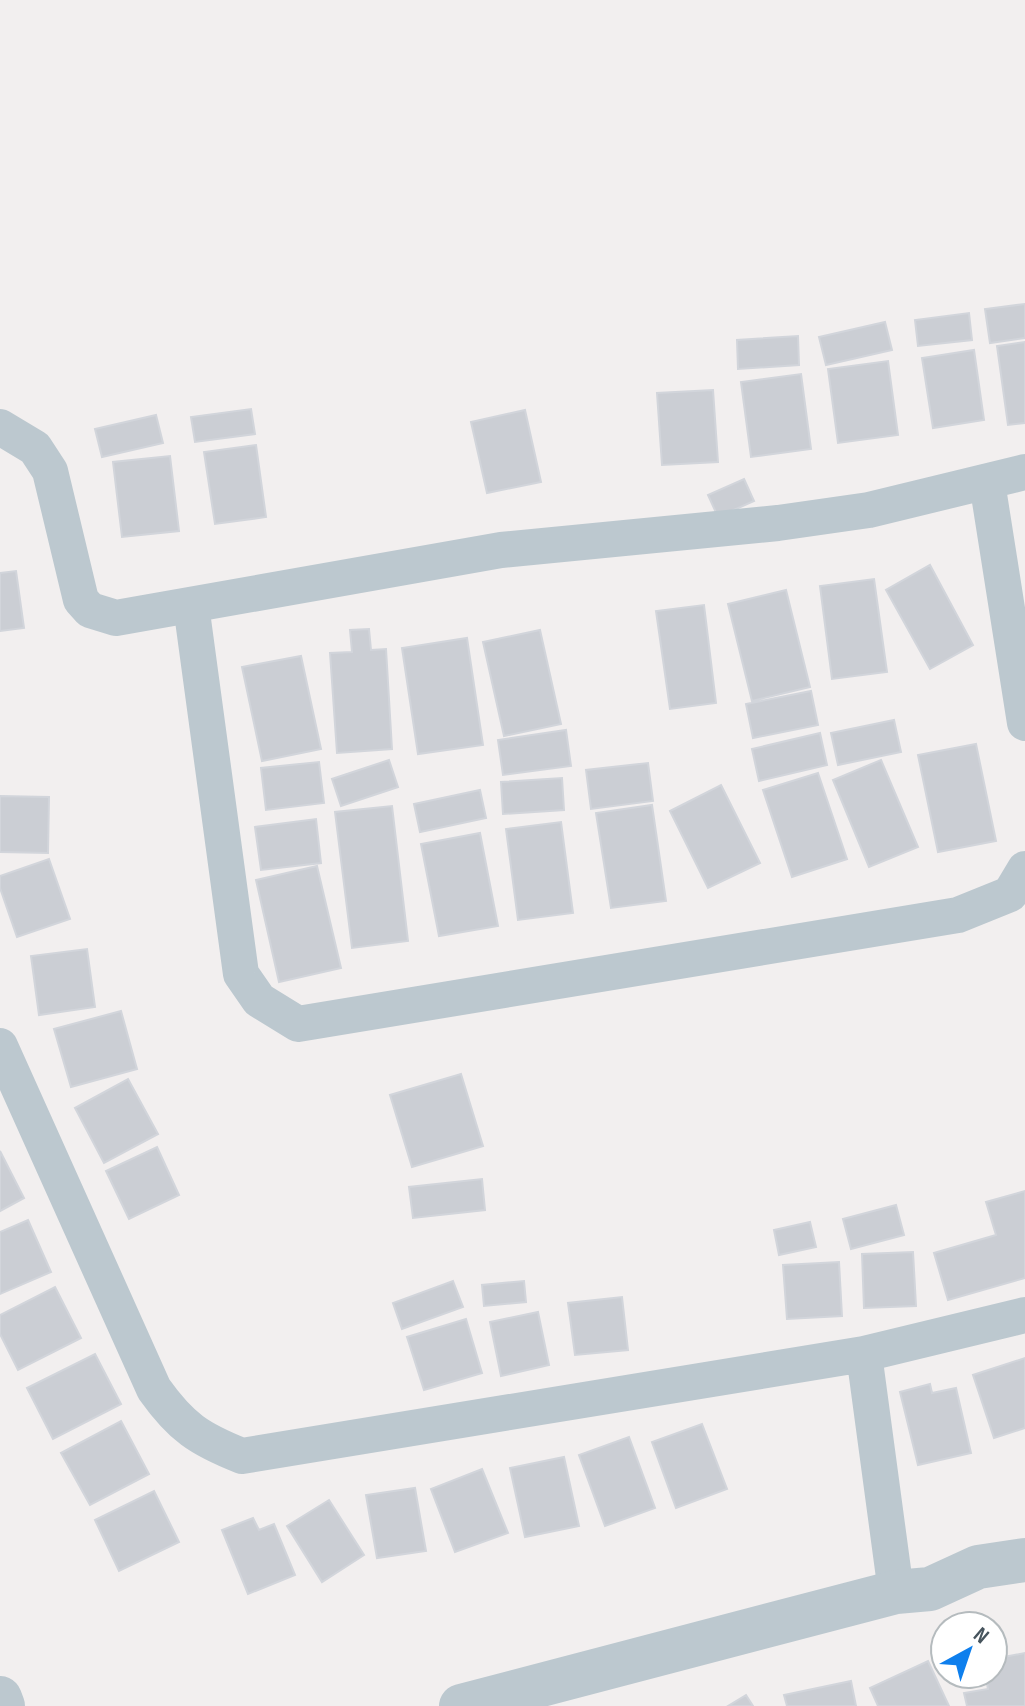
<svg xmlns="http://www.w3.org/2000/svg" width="1025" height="1706" font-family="'Sofia Sans Condensed',sans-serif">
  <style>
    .building { fill: #cbced4; stroke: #d2d5db; stroke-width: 2 }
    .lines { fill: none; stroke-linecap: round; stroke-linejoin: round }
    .minor { stroke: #bcc8cf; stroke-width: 36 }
    .tertiary { stroke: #bcc8cf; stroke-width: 44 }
  </style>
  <rect width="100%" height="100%" fill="#f2efef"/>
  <!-- building -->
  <path class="building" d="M1025 304V338L990 343 985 309Z
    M969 313 972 340 918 346 915 320Z
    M885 322 892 350 826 365 819 337Z
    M798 336 799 365 738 369 737 340Z
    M1025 342V423L1008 425 997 346Z
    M974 350 984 420 933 428 922 358Z
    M888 361 898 435 838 443 828 369Z
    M801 374 811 449 751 457 741 382Z
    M713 390 718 462 662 465 657 393Z
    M251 409 255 434 195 442 191 417Z
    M525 410 541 482 487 493 471 422Z
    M156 415 163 443 102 457 95 429Z
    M256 445 266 517 215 524 204 452Z
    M170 456 179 531 122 537 113 462Z
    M744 479 754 501 718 517 708 495Z
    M930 565 973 645 930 669 886 590Z
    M16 571 24 628 0 631V573Z
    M874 579 887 672 832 679 820 586Z
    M786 590 810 687 752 701 728 604Z
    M704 605 716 703 670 709 656 611Z
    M369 629 371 650 386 649 392 749 337 753 330 653 352 652 350 630Z
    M540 630 561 724 504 736 483 642Z
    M467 638 483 745 418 754 402 648Z
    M301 656 321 749 262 761 242 667Z
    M811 691 818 725 753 738 746 704Z
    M894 720 901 752 838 765 831 733Z
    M566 730 571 766 503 775 498 740Z
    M820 733 827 765 759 781 752 749Z
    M976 744 996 841 938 852 918 755Z
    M389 760 398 787 341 806 332 779Z
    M881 760 918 847 869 867 833 780Z
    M319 762 324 803 266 810 261 768Z
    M648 763 653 801 591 809 586 770Z
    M818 773 847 859 792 877 763 790Z
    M562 778 564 810 503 814 501 782Z
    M721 785 760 863 708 888 670 811Z
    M480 790 486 818 420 832 414 804Z
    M0 796 49 797 48 853 0 852Z
    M652 805 666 901 611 908 596 813Z
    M392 806 408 941 352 948 335 812Z
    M316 819 321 863 261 870 255 827Z
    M561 822 573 913 518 920 506 829Z
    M480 833 498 926 439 936 421 844Z
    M49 859 70 919 17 937 0 888V876Z
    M317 866 341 968 279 982 256 880Z
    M87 949 95 1007 39 1015 31 956Z
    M121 1011 137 1069 71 1087 54 1029Z
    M461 1074 483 1146 412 1167 390 1095Z
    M128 1079 158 1134 104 1163 75 1108Z
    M157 1147 179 1195 129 1219 106 1171Z
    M0 1151 24 1198 0 1211Z
    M482 1179 485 1210 413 1218 409 1187Z
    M1025 1191V1278L948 1300 934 1253 996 1235 986 1202Z
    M896 1205 904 1235 851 1249 843 1219Z
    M28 1220 51 1272 0 1294V1232Z
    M810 1222 816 1247 779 1255 774 1230Z
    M913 1252 916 1306 864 1308 862 1254Z
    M839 1262 842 1316 787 1319 783 1265Z
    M453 1281 463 1307 402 1329 393 1303Z
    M524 1281 526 1302 484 1306 482 1285Z
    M55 1287 81 1338 18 1370 0 1334V1315Z
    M622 1297 628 1350 575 1355 568 1303Z
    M538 1312 549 1365 501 1376 490 1322Z
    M466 1319 482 1373 424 1390 407 1337Z
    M95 1354 121 1404 53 1439 27 1388Z
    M1025 1358V1428L994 1438 973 1375Z
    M930 1384 932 1393 956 1388 971 1453 918 1465 900 1392Z
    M121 1421 149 1474 90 1505 61 1453Z
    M702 1424 727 1489 676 1508 652 1442Z
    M629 1437 655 1508 605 1526 579 1455Z
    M564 1457 579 1526 525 1537 510 1468Z
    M482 1469 508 1533 455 1552 431 1489Z
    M415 1488 426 1551 377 1558 366 1495Z
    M154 1491 179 1542 119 1571 95 1520Z
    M329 1500 364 1555 322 1582 287 1526Z
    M253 1518 259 1530 274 1524 295 1575 248 1594 222 1530Z
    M1025 1653V1706H967L964 1693 988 1689 985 1674H993V1659Z
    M928 1661 949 1706H878L870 1688Z
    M851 1681 856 1706H787L784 1695Z
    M746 1695 753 1706H728Z"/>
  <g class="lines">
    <!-- minor -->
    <path class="minor" d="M0 427 35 448 50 471 81 600 90 610 116 618 501 550 778 523 869 510 1025 472
      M987 482 1025 723
      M191 605 241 974 259 1000 298 1024 958 915 1010 894 1025 869
      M0 1046 154 1389C181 1427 199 1439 242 1456L864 1354 1025 1315
      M864 1354 896 1592"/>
    <!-- tertiary -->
    <path class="tertiary" d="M0 1698 3 1706
      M461 1706 896 1592 930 1589 978 1567 1025 1560"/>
  </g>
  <!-- north arrow -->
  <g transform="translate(969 1650) rotate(40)"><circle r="38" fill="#ffffff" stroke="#b5bbbe" stroke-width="2"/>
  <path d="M0-6L14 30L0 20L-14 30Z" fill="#0e7fed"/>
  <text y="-12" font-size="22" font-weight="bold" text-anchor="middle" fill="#46545d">N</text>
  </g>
</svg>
